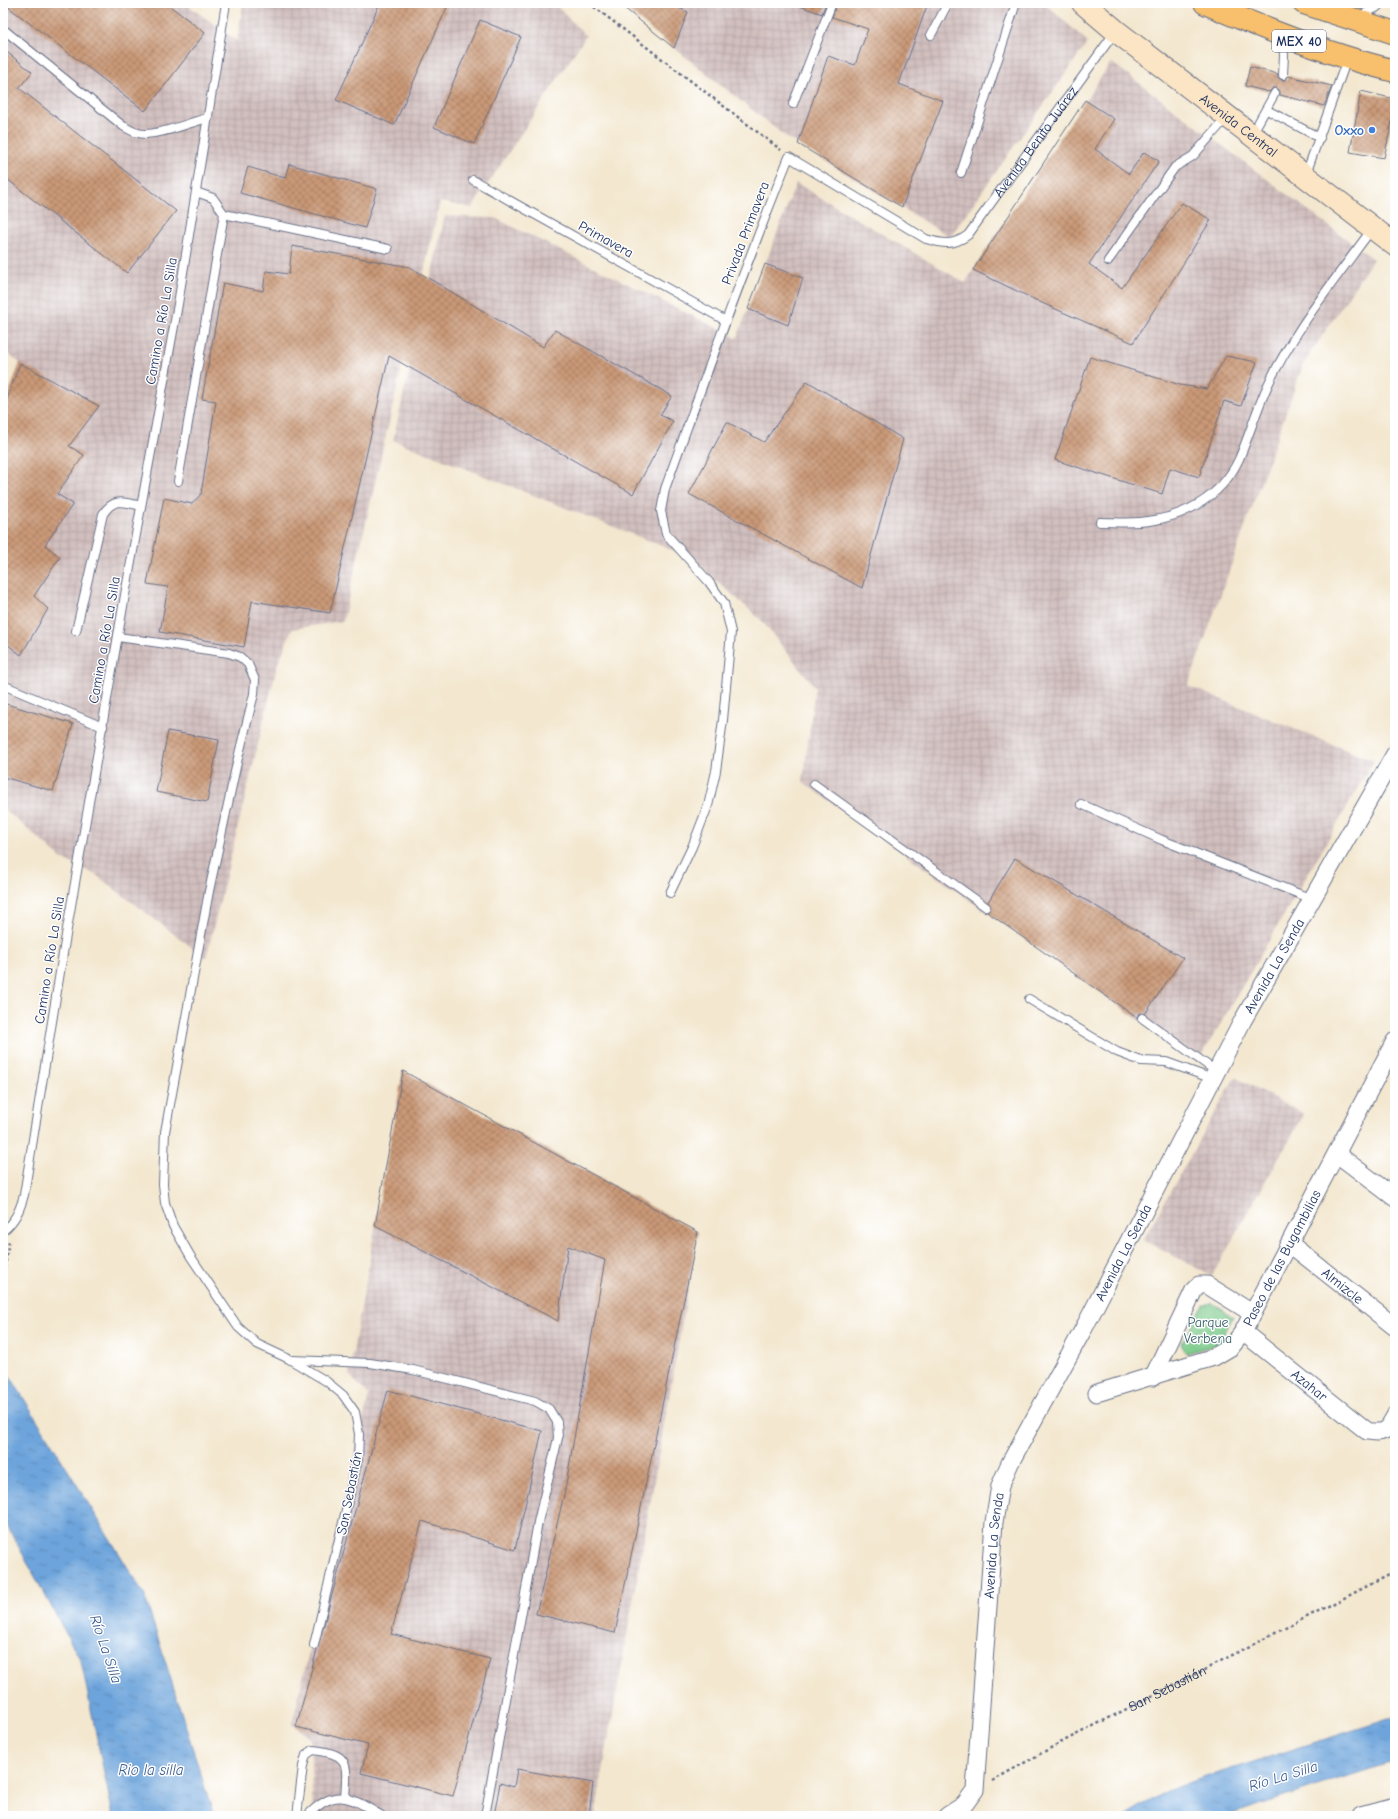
<svg xmlns="http://www.w3.org/2000/svg" width="1398" height="1819" font-family="'Comic Neue',sans-serif">
  <style>
    .industrial { fill: url(#industrial-grid) }
    .park { fill: #7bca8a; stroke: #4b7c74 }
    .water { fill: url(#water-ripples); stroke: #446a9c }
    .building { fill: url(#building-cross-hatch) }
    .lines { fill: none; stroke-linecap: round; stroke-linejoin: round }
    .service-casing { stroke: #676f86; stroke-width: 10 }
    .minor-casing { stroke: #676f86; stroke-width: 19 }
    .secondary-casing { stroke: #676f86; stroke-width: 24 }
    .primary-casing { stroke: #676f86; stroke-width: 24 }
    .path { stroke: #676f86; stroke-width: 2.5; stroke-dasharray: 3 3; stroke-linecap: butt }
    .service { stroke: #fff; stroke-width: 8 }
    .minor { stroke: #fff; stroke-width: 17 }
    .secondary { stroke: #fce5c4; stroke-width: 22 }
    .primary { stroke: #f8bf6c; stroke-width: 22 }
    .shop-dot { fill: #3f7fe0; stroke: #fff; stroke-width: 1.5 }
    .labels { text-anchor: middle; stroke-width: 3; stroke-linejoin: round; paint-order: stroke }
    .shield { fill: #fff; stroke: #5f6d8e; stroke-width: 1 }
    .shield-label { font-size: 13px; font-weight: bold; fill: #1b2f5e }
    .street-label { font-size: 14px; fill: #1b2f5e; stroke: #fff }
    .shop-label { font-size: 14px; font-weight: bold; fill: #366cbe; stroke: #fff; text-anchor: end }
    .park-label { font-size: 14px; fill: #385e6b; stroke: #fff }
    .water-label { font-size: 15px; font-style: italic; fill: #3c5e90; stroke: #fff }
  </style>
  <defs>
    <pattern id="industrial-grid" width="8" height="8" patternUnits="userSpaceOnUse"><rect width="8" height="8" fill="#d1bfbe"/><path d="M0 4h8M4 0v8" fill="none" stroke="#b3a4a6"/></pattern>
    <pattern id="water-ripples" width="26" height="14" patternUnits="userSpaceOnUse"><rect width="26" height="14" fill="#6da4db"/><path d="M2 4q2-2 4 0t4 0M15 11q2-2 4 0t4 0" fill="none" stroke="#5986b5"/></pattern>
    <pattern id="building-cross-hatch" width="8" height="8" patternUnits="userSpaceOnUse"><rect width="8" height="8" fill="#ca9977"/><path d="M0 0l8 8M0 8l8-8" fill="none" stroke="#a37d65"/></pattern>
  </defs>
  <rect width="100%" height="100%" fill="#fff"/>
  <filter id="ink" filterUnits="userSpaceOnUse"><feTurbulence type="fractalNoise" baseFrequency=".025" numOctaves="2"/><feDisplacementMap in="SourceGraphic" scale="8" xChannelSelector="R" yChannelSelector="G"/><feConvolveMatrix kernelMatrix="1 2 1 2 8 2 1 2 1" color-interpolation-filters="sRGB"/></filter>
  <filter id="wash" filterUnits="userSpaceOnUse"><feTurbulence type="fractalNoise" baseFrequency=".012" numOctaves="4" result="noise"/><feDisplacementMap in="SourceGraphic" scale="16" xChannelSelector="R" yChannelSelector="G"/><feGaussianBlur stdDeviation="0.9" result="paint"/><feColorMatrix in="noise" values="0 0 0 0 0 0 0 0 0 0 0 0 0 0 0 0 0 1.4 0 .05"/><feComposite in="paint" operator="in"/></filter>
  <g filter="url(#wash)">
    <rect width="100%" height="100%" fill="#f3e7cf"/>
    <!-- industrial -->
    <path class="industrial" d="M3 3H185L237 41 243 3H554L586 36 472 208 440 202 343 621 292 629 277 666 206 958 96 875 62 859 3 808V409L20 363 3 350Z
      M618 3H1044L1088 42 950 237 786 137Z
      M1111 62 1373 259 1303 365 1188 686 1374 761 1198 1062 803 782 815 687 761 620 690 557 393 440 445 216 495 218 737 338 796 183 965 283Z
      M403 1071 698 1232 595 1816H313L310 1738 292 1724 369 1395 349 1375Z
      M1235 1077 1304 1114 1212 1276 1143 1240Z"/>
    <!-- park -->
    <path class="park" d="M1212 1303 1233 1317 1219 1344 1187 1353 1181 1344 1204 1305Z"/>
    <!-- water -->
    <path class="water" d="M3 1371 10 1376 144 1594 214 1816H113L81 1661 3 1518Z
      M1395 1717V1761L1226 1816H1126L1167 1791 1190 1782Z"/>
    <g id="blocks">
      <!-- building -->
      <path class="building" d="M3 3H166L205 33 145 111Z
        M380 3H449L394 125 336 100Z
        M618 3H667L688 12 674 48Z
        M797 3H826L822 14 797 5Z
        M837 3H928L899 84 943 101 902 207 798 144 828 56 855 65 868 29 832 17Z
        M480 20 521 37 474 144 434 127Z
        M3 49 32 72 19 88 176 211 127 273 3 176Z
        M1250 67 1278 74V78L1282 80H1286L1288 76 1332 86 1324 106 1280 95V91L1277 88H1273L1269 92 1245 86Z
        M1361 91 1395 99V107L1384 158 1350 152Z
        M1085 100 1114 119 1095 149 1129 174 1144 152 1159 161 1089 264 1122 288 1182 203 1211 220 1133 343 1042 303 973 270Z
        M289 164 377 189 365 228 240 193 248 167 285 178Z
        M292 246 410 267 543 347 555 330 672 396 660 415 673 421 633 494 389 356 330 613 252 601 244 647 160 632 168 587 147 584 164 498 192 504 201 494 216 401 202 399 223 283 263 291 266 271 289 274Z
        M765 264 803 278 788 325 748 309Z
        M1226 356 1257 362 1241 406 1224 401 1199 477 1170 468 1162 494 1055 460 1090 357 1180 385 1207 389Z
        M20 363 99 406 69 446 84 455 57 494 73 504 45 545 60 557 34 596 48 609 21 655 3 641V409Z
        M807 381 903 439 862 588 689 494 727 422 764 442Z
        M3 703 73 724 53 791 3 777Z
        M168 731 219 740 207 802 156 792Z
        M1015 858 1183 958 1145 1014 1139 1013 1137 1018 987 912 991 908 988 902Z
        M403 1071 698 1232 615 1633 536 1614 565 1490 605 1260 568 1246 558 1321 375 1226Z
        M388 1390 542 1431 515 1550 422 1521 391 1634 490 1659 453 1796 361 1773 368 1745 296 1727Z
        M517 1769 593 1783 589 1816H494L500 1783 514 1787Z"/>
    </g>
  </g>
  <g filter="url(#ink)">
    <use href="#blocks" fill-opacity="0" stroke="#676f86" stroke-width="1"/>
    <g class="lines">
      <defs>
        <g id="service">
          <path d="M1359 16 1376 8 1382 3"/>
          <path d="M3 29 123 126C128 129 133 132 138 133 154 138 190 122 208 118"/>
          <path d="M931 35 948 3"/>
          <path d="M1282 37 1284 55 1283 75"/>
          <path d="M793 104 832 3"/>
          <path d="M1267 110 1320 138"/>
          <path d="M1252 134 1275 93"/>
          <path d="M961 173 1016 3"/>
          <path d="M1306 174 1347 59"/>
          <path d="M473 180 726 321"/>
          <path d="M224 214 388 249"/>
          <path d="M1108 261 1175 167 1193 156 1227 117"/>
          <path d="M178 481 224 214 213 198 196 192"/>
          <path d="M1100 522C1113 522 1126 523 1139 522 1182 519 1221 498 1239 459 1252 429 1260 397 1276 369 1303 319 1339 274 1372 229"/>
          <path d="M76 631 103 514C114 497 124 502 141 506"/>
          <path d="M118 637 229 653 240 657 248 664 255 680 254 694 238 758 209 891 165 1132 163 1184 165 1203 173 1226 191 1257 238 1327 257 1344 289 1359 326 1381 343 1395 355 1412 359 1434 358 1459 314 1645"/>
          <path d="M3 685 103 727"/>
          <path d="M814 784 986 907"/>
          <path d="M1081 804 1162 840 1312 899"/>
          <path id="s2" d="M670 893 692 847 708 806 716 771 723 720 731 632 724 603 709 582 666 534 661 511 665 489C705 378 745 266 789 157L926 239C943 244 953 246 968 235L1115 32"/>
          <path d="M1029 999 1117 1052 1141 1061 1166 1062 1213 1079"/>
          <path d="M1142 1018 1217 1072"/>
          <path d="M3 1231C15 1221 20 1210 24 1195L67 929 125 595 178 304 226 3"/>
          <path d="M292 1360 370 1363 413 1370 535 1401 549 1409 557 1422 558 1438 538 1522 485 1816"/>
          <path d="M297 1816 303 1766 306 1755 313 1750C351 1754 347 1764 345 1798"/>
          <path d="M307 1816C335 1786 350 1797 382 1816"/>
        </g>
        <g id="minor">
          <path d="M1337 1154 1395 1198"/>
          <path id="s3" d="M1290 1244 1395 1327"/>
          <path id="s4" d="M1243 1332 1367 1431C1384 1434 1387 1431 1395 1416"/>
          <path d="M1153 1377 1194 1290 1199 1285H1207L1252 1313"/>
          <path id="s5" d="M1097 1393 1214 1357 1231 1347 1243 1332 1395 1041"/>
          <path id="s6" d="M947 1816 964 1805 975 1790 994 1522 1000 1486 1010 1463 1084 1328 1243 1020 1395 754"/>
          <path d="M1362 1816 1395 1807"/>
        </g>
        <g id="secondary">
          <path id="s7" d="M1083 3 1116 31 1395 245"/>
        </g>
        <path id="primary" d="M1205 3C1266 30 1330 55 1395 71
          M1304 3 1395 33"/>
      </defs>
      <!-- service casing -->
      <use href="#service" class="service-casing"/>
      <!-- minor casing -->
      <use href="#minor" class="minor-casing"/>
      <!-- secondary casing -->
      <use href="#secondary" class="secondary-casing"/>
      <!-- primary casing -->
      <use href="#primary" class="primary-casing"/>
      <!-- path -->
      <g class="path">
        <path d="M589 3 781 150"/>
        <path d="M3 1280 9 1241"/>
        <path id="s1" d="M992 1781 1056 1745 1395 1572"/>
      </g>
      <!-- service -->
      <use href="#service" class="service"/>
      <!-- minor -->
      <use href="#minor" class="minor"/>
      <!-- secondary -->
      <use href="#secondary" class="secondary"/>
      <!-- primary -->
      <use href="#primary" class="primary"/>
    </g>
  </g>
  <!-- markers -->
  <circle class="shop-dot" cx="1372" cy="130" r="4"/>
  <g class="labels">
    <!-- shield labels -->
    <rect class="shield" x="1272" y="30" width="54" height="22" rx="3"/>
    <g class="shield-label">
      <text x="1299" y="46">MEX 40</text>
    </g>
    <!-- street labels -->
    <g class="street-label">
      <text dy="5" stroke="none"><textPath href="#s7" startOffset="198">Avenida Central</textPath></text>
      <text dy="5" stroke="none"><textPath href="#s2" startOffset="1110">Avenida Benito Juárez</textPath></text>
      <text transform="translate(745 233) rotate(-69)" y="5">Privada Primavera</text>
      <text transform="translate(606 239) rotate(29)" y="5">Primavera</text>
      <text transform="translate(161 321) rotate(-80)" y="5">Camino a Río La Silla</text>
      <text transform="translate(104 640) rotate(-80)" y="5">Camino a Río La Silla</text>
      <text transform="translate(49 960) rotate(-81)" y="5">Camino a Río La Silla</text>
      <text dy="5" stroke="none"><textPath href="#s6" startOffset="932">Avenida La Senda</textPath></text>
      <text dy="5" stroke="none"><textPath href="#s6" startOffset="608">Avenida La Senda</textPath></text>
      <text dy="5" stroke="none"><textPath href="#s5" startOffset="245">Paseo de las Bugambilias</textPath></text>
      <text dy="5" stroke="none"><textPath href="#s3" startOffset="67">Almizcle</textPath></text>
      <text dy="5" stroke="none"><textPath href="#s4" startOffset="85">Azahar</textPath></text>
      <text transform="translate(349 1493) rotate(-79)" y="5">San Sebastián</text>
      <text dy="5" stroke="none"><textPath href="#s6" startOffset="284">Avenida La Senda</textPath></text>
      <text dy="5" stroke="none"><textPath href="#s1" startOffset="198">San Sebastián</textPath></text>
    </g>
    <!-- shop labels -->
    <g class="shop-label">
      <text x="1364" y="135">Oxxo</text>
    </g>
    <!-- park labels -->
    <g class="park-label">
      <text x="1208" y="1327">Parque<tspan x="1208" dy="16">Verbena</tspan></text>
    </g>
    <!-- water labels -->
    <g class="water-label">
      <text transform="translate(106 1649) rotate(71)" y="5">Río La Silla</text>
      <text x="151" y="1775">Rio la silla</text>
      <text transform="translate(1283 1776) rotate(-17)" y="5">Río La Silla</text>
    </g>
  </g>
  <!-- margin -->
  <rect width="1398" height="1819" fill="none" stroke="#fff" stroke-width="16"/>
</svg>
